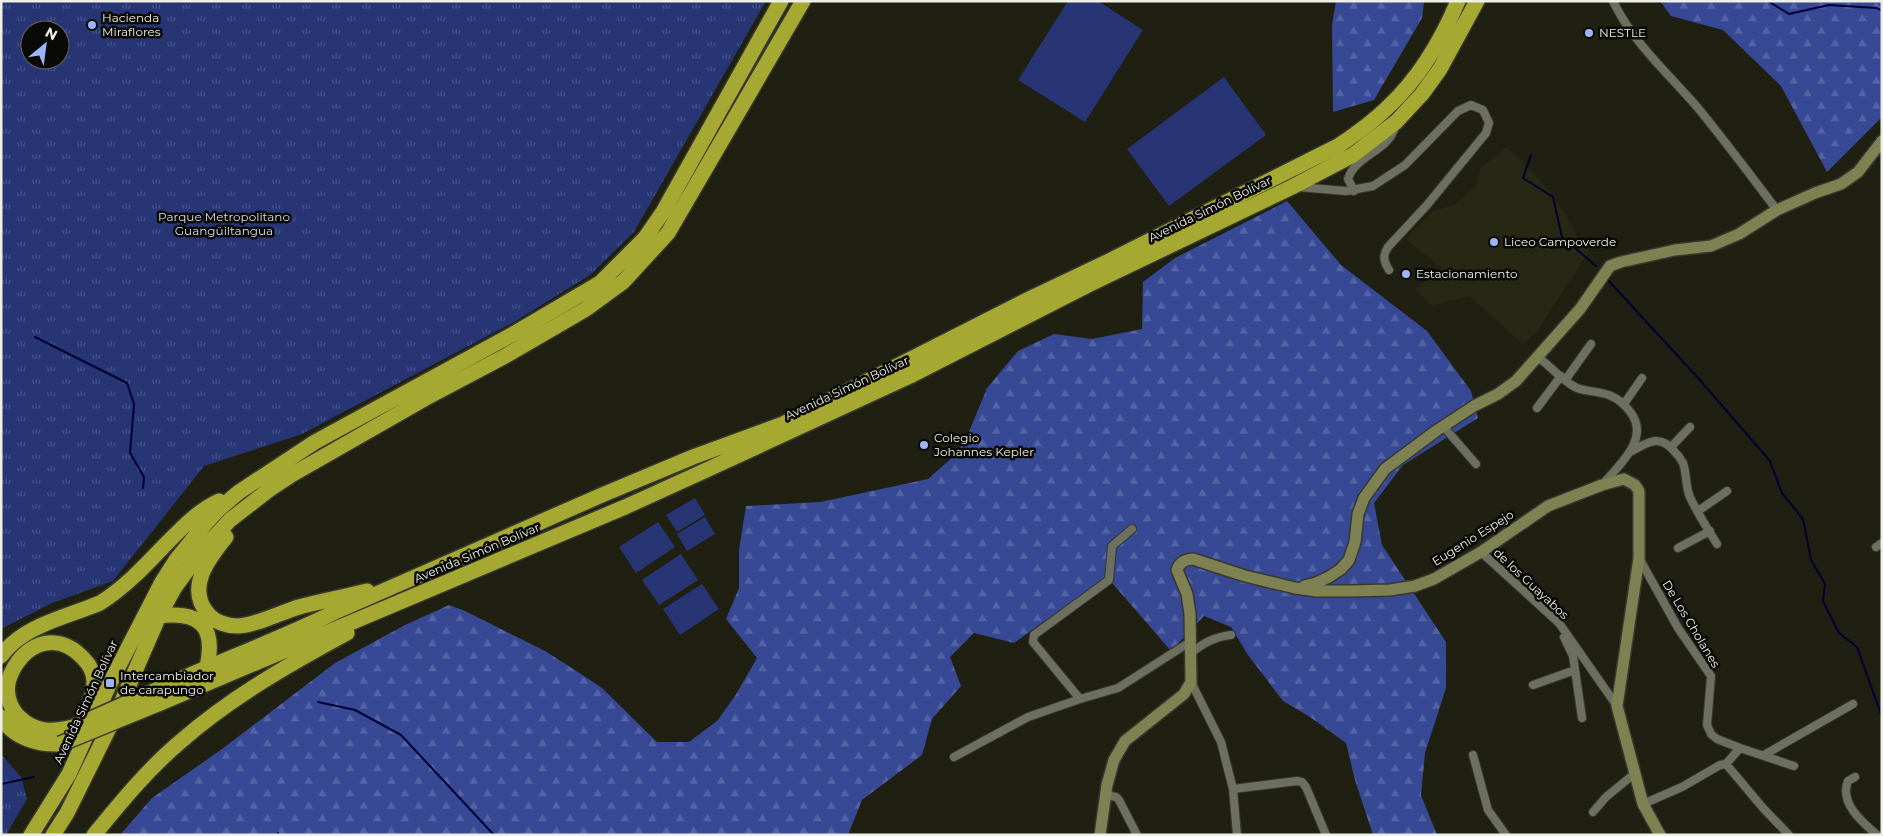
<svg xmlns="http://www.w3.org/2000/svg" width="1883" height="836" font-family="Montserrat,sans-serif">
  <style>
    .built { fill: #272813 }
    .grass { fill: #273575 }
    .forest { fill: url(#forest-firs) }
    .park { fill: url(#park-tufts); fill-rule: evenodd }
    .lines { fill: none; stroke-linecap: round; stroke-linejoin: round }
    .stream { stroke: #040034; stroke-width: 2 }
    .street-casing { stroke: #37382f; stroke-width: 10 }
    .secondary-casing { stroke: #37382f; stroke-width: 14 }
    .highway-casing { stroke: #37382f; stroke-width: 18 }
    .street { stroke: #6e705f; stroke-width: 8 }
    .secondary { stroke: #7e8151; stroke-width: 11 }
    .highway { stroke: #a5a931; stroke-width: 15 }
    .highway-bridge-casing { stroke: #37382f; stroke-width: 18; stroke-linecap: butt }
    .highway-bridge { stroke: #a5a931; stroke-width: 15 }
    .poi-dot { fill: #9db4fd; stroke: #090905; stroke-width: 2 }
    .labels { text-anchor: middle; stroke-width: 5; stroke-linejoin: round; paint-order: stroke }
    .poi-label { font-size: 12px; fill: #eeefe6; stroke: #090905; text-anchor: start }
    .street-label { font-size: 12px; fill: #eeefe6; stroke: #090905 }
    .park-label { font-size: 12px; fill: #d5dcf2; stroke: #090905 }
  </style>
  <defs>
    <pattern id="forest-firs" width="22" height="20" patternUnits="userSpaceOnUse" patternTransform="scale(1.25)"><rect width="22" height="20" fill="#374895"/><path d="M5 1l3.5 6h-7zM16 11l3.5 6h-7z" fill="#5463a4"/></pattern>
    <pattern id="park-tufts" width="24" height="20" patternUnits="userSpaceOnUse" patternTransform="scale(1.25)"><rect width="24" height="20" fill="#273575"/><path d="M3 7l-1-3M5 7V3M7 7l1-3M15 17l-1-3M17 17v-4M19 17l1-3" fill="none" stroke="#475389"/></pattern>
  </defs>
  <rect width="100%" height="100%" fill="#1f2012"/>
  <!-- built -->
  <path class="built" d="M1507 147 1540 180 1565 213 1581 245 1589 251 1536 333 1523 344 1469 296 1432 306 1415 289 1442 268 1405 239 1433 211 1454 205 1477 185 1480 168Z"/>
  <!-- grass -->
  <path class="grass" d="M1068 1H1098L1143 30 1085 122 1018 80Z
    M1224 77 1266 135 1169 206 1127 149Z
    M695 498 705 515 677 532 666 515Z
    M705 517 715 534 687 551 677 534Z
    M658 522 675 547 636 573 619 547Z
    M681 554 698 580 659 605 642 580Z
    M702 584 719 609 680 635 663 609Z"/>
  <!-- forest -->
  <path class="forest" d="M1336 1H1424L1422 18 1374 100 1333 112 1332 25Z
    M1660 1H1882V117L1827 172 1781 86 1723 30 1671 16Z
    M1287 201 1341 265 1427 331 1471 391 1478 418 1403 465 1374 503 1382 545 1446 642V688L1425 753 1421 795 1437 835H1373L1355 780 1346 743 1310 717 1283 701 1248 655 1231 627 1204 616 1171 651 1107 577 1014 643 974 633 950 657 961 686 932 719 922 755 862 800 848 835H120L152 798 222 749 335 663 405 625 449 605 465 611 545 651 578 672 602 688 657 742H689L717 721 735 696 757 658 726 619 739 588V550L746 506 820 502 928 479 954 456 967 437 987 388 1018 351 1054 334 1092 339 1142 329 1143 282 1175 258Z"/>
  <!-- park -->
  <path class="park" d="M1 1H766L634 232 590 275 514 322 302 434 204 466 113 581 52 603 1 629ZM30 30H60V60H30Z
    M1 754 21 777 27 799 6 835H1Z"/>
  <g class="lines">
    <!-- stream -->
    <path class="stream" d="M1768 1 1789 14 1829 5 1877 8 1882 11
      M1531 155 1523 178 1553 197 1562 237 1596 266
      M1607 279 1699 379 1770 461 1782 493 1803 519 1811 560 1825 584 1823 601 1839 633 1857 647 1882 717
      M35 337 127 383 134 404 130 453 144 477 143 488
      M318 702 355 710 401 735 494 835
      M1 784 34 777
      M278 833 279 835"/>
    <defs>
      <path id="street" d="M1613 1C1633 43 1668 73 1698 108 1725 141 1751 176 1777 210
        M1298 187 1346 191 1373 186 1405 165 1458 111 1471 105 1483 110 1489 123 1486 133 1427 205 1388 247C1382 256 1384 262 1389 270
        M1354 191 1348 179C1355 155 1390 151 1395 126
        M1538 357C1550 366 1565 383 1577 388 1588 392 1600 391 1611 396 1619 399 1626 406 1631 413 1650 439 1619 465 1603 484
        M1566 379 1591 344
        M1624 404 1642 378
        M1537 408 1561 376
        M1443 426 1476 464
        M1671 447 1690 427
        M1630 452C1647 443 1659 433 1674 451 1677 454 1681 459 1683 463 1687 474 1685 486 1690 497 1697 513 1708 529 1717 544
        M1698 511 1727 491
        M1876 547 1882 543
        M1678 548 1710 531
        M1481 552 1559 623 1617 706
        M1639 558 1678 628 1711 676 1707 725 1711 734 1717 739 1740 748 1794 766
        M1564 637 1573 656 1582 718
        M1190 654C1203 643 1214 637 1231 635
        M1191 682 1221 742 1233 789 1237 835
        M1533 685 1575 670
        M1080 699 1033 642 1034 635 1109 580 1112 546 1132 529
        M1473 755 1488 810 1506 835
        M1764 755 1853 704
        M954 757 1028 717 1080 699 1118 688 1190 642
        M1726 764 1740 748
        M1855 777 1848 781C1839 803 1862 822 1877 835
        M1233 789 1297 781 1302 782 1306 787 1326 835
        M1105 795 1116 797 1119 800 1137 835
        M1643 804 1682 787 1720 765 1726 764 1763 808 1789 835
        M1593 812 1606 797 1634 774"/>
      <path id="secondary" d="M1304 586 1316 583 1329 577 1341 569 1349 560 1355 542 1358 514 1364 498 1385 469 1436 431 1474 406 1498 394 1516 381 1580 309 1610 266 1621 262 1675 250 1711 246 1739 234 1777 210 1815 193 1841 184 1858 172 1882 141
        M1100 835 1107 785 1114 760 1125 741 1184 694 1191 682 1190 614 1187 594 1177 570C1180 562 1184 560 1193 559L1245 576 1295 588 1317 591H1352L1390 590 1415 586 1434 579 1481 552 1548 506 1602 485 1624 479 1635 485 1639 491V558L1617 706 1643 804 1660 835"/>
      <path id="highway" d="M226 537C208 559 185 589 209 615 215 622 227 626 237 626 254 626 282 612 299 607 321 601 344 597 367 591
        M159 616C200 611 216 626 207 667
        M1 656C23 625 67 617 100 603 124 588 144 567 163 547 180 530 197 511 219 501
        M156 690C215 663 276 641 335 612L602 495 693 457 783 424 1027 300 1107 262 1338 146C1356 134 1374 121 1389 106 1420 77 1442 39 1458 1
        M158 704 625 507 702 472 910 376 1088 285 1292 187 1353 155 1396 122 1422 94 1440 69 1477 1
        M1 717C13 738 38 745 60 744
        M73 727C52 732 36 733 19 717 9 707 5 692 9 679 21 644 56 629 83 658 89 664 94 673 94 682 94 693 90 704 86 715
        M31 835 69 774 110 683 162 582 176 560 206 523 219 509 239 492 315 442 515 333 600 283 645 238 663 212 781 1
        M53 835 67 813 119 708 159 616 175 587 203 549 230 520 270 489 293 474 426 398 507 355 586 309 623 282 668 233 803 1
        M94 835C121 802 148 769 180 742 230 698 288 665 347 633"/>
    </defs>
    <!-- street casing -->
    <use href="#street" class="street-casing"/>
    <!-- secondary casing -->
    <use href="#secondary" class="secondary-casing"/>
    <!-- highway casing -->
    <use href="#highway" class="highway-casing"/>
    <!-- street -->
    <use href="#street" class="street"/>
    <!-- secondary -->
    <use href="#secondary" class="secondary"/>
    <!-- highway -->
    <use href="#highway" class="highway"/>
    <defs>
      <path id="highway-bridge" d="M73 727 156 690
        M60 744 158 704"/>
    </defs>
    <!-- highway-bridge casing -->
    <use href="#highway-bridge" class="highway-bridge-casing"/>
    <!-- highway-bridge -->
    <use href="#highway-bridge" class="highway-bridge"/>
  </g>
  <!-- markers -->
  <g class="poi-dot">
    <circle cx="92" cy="25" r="5"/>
    <circle cx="1589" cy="33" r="5"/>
    <circle cx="1494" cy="242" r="5"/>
    <circle cx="1406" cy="274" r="5"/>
    <circle cx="924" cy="445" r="5"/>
    <rect x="105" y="678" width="10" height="10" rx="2.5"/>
  </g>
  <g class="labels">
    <!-- poi labels -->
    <g class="poi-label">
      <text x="102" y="22">Hacienda<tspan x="102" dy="14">Miraflores</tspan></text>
      <text x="1599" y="37">NESTLE</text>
      <text x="1504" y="246">Liceo Campoverde</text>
      <text x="1416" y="278">Estacionamiento</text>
      <text x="934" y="442">Colegio<tspan x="934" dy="14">Johannes Kepler</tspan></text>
      <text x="120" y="680">Intercambiador<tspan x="120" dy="14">de carapungo</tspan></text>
    </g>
    <!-- street labels -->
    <g class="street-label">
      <text transform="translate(1210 209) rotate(-26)" y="4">Avenida Simón Bolívar</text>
      <text transform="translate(847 388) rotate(-25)" y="4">Avenida Simón Bolívar</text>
      <text transform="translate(1473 538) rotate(-32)" y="4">Eugenio Espejo</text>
      <text transform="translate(477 553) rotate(-23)" y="4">Avenida Simón Bolívar</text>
      <text transform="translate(1531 584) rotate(43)" y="4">de los Guayabos</text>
      <text transform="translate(1691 624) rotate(59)" y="4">De Los Cholanes</text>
      <text transform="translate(86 702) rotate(-65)" y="4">Avenida Simón Bolívar</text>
    </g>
    <!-- park labels -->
    <g class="park-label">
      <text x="224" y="221">Parque Metropolitano<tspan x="224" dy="14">Guangüiltangua</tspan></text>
    </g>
  </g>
  <!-- border -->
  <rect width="1883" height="836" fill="none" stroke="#eeefe6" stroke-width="5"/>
  <!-- north arrow -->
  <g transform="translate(45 45) rotate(29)"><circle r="24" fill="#090905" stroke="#65655f"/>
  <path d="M0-4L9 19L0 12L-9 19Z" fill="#9db4fd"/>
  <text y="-8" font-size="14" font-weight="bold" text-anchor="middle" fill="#eeefe6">N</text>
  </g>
</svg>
